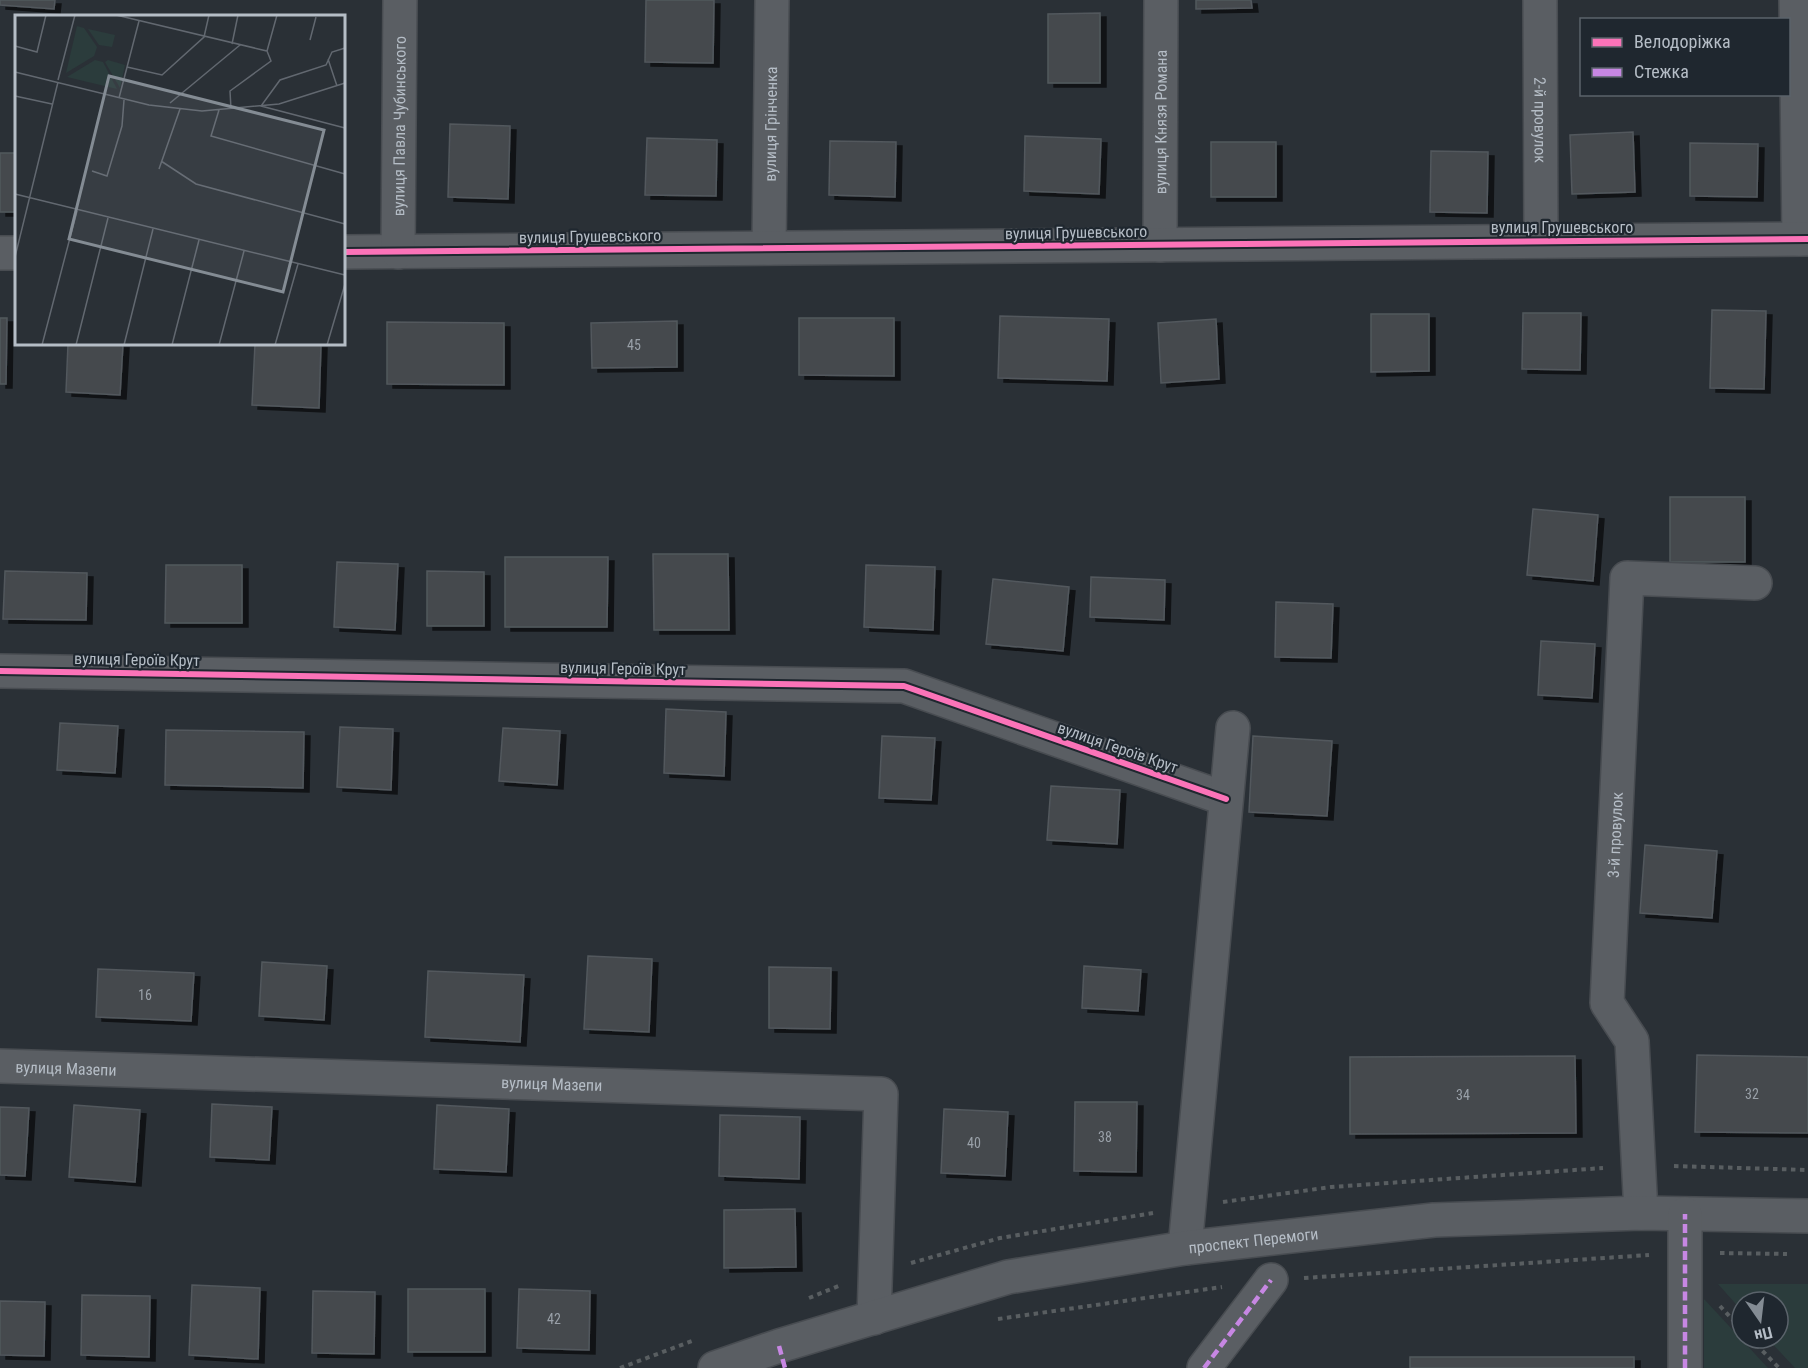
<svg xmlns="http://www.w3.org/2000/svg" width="1808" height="1368" font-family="'Roboto Condensed',sans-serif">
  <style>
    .green { fill: #2b3c3c }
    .building { fill: #44494e; stroke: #52585d; stroke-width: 1.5; filter: url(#shadow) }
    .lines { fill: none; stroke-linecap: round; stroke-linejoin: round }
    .minor-casing { stroke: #484c51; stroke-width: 36 }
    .path { stroke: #595e61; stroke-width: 4; stroke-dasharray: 4.5 4.5; stroke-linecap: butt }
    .minor { stroke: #5a5e63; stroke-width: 33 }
    .quiet { stroke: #c787e3; stroke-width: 4.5; stroke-dasharray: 9 4.5; stroke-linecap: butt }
    .cycleway-casing { stroke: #1f272f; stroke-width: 10 }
    .cycleway { stroke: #fb73b8; stroke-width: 6 }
    .labels { text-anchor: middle; stroke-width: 4.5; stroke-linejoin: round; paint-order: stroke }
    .number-label { font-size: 14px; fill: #99a0a8 }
    .street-label { font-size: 16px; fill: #b5bdc6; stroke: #1f272f }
    .inset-road { fill: none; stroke: #626870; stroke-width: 1.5 }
    .view { fill: #848c94; fill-opacity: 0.15; stroke: #848c94; stroke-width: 3 }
    .inset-edge { fill: none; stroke: #b5bdc6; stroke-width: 3 }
  </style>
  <defs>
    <filter id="shadow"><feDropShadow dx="6" dy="4" stdDeviation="0" flood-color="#0009"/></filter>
  </defs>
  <rect width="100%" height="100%" fill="#2a3036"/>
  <!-- green -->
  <path class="green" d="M1718 1284H1808V1368H1795L1767 1338H1778V1302H1742V1311Z
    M1704 1299 1768 1368H1704Z"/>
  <!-- building -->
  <path class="building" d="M0 0H55L54 9 0 5Z
    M646 0H714L713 63 645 62Z
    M1196 0H1251L1252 8 1196 9Z
    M1100 13V83H1048V14Z
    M450 124 510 126 508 199 448 197Z
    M1633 132 1635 192 1572 194 1570 135Z
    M1025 136 1101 139 1099 194 1024 191Z
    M647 138 717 140 716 196 645 195Z
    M830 141 896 142 895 197 829 195Z
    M1211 142H1276V197H1211Z
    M1690 143 1758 144 1757 197 1690 196Z
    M1431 151 1488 152 1487 213 1430 212Z
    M0 153H16V212H0Z
    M1712 310 1766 311 1764 389 1710 388Z
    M1523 313H1581L1580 370 1522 369Z
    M1371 314H1429V371L1371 372Z
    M1000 316 1109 319 1107 381 998 378Z
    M0 318H7L6 384H0Z
    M799 318H894V376L799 375Z
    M1216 319 1219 379 1161 383 1158 323Z
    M677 321V367L592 368 591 323Z
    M387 322 504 323V385L387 384Z
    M68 344H123L120 395 66 392Z
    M255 344H321L319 408 252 405Z
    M1670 497H1745V562H1670Z
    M1533 509 1598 515 1593 581 1527 575Z
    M653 554H728L729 630H654Z
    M505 557H608L607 627H505Z
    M337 562 398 564 395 630 334 627Z
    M166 565H242V623H165Z
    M866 565 935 567 933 630 864 627Z
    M5 571 87 573 86 620 3 619Z
    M427 571 484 572V626H427Z
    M1091 577 1165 580 1164 620 1090 617Z
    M993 579 1069 587 1063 651 986 644Z
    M1276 602 1333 604 1331 658 1275 657Z
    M1541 641 1595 644 1592 698 1538 695Z
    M666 709 726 712 724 776 664 773Z
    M60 723 118 726 115 773 57 770Z
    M340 727 393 729 391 790 337 787Z
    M503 728 560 731 557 785 499 781Z
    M166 730 304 732 303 788 165 785Z
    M882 736 935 738 931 800 879 798Z
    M1253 736 1332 741 1327 816 1249 812Z
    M1051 786 1120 790 1117 844 1047 840Z
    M1645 845 1717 851 1712 918 1640 913Z
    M588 956 652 959 649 1032 584 1029Z
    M262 962 327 966 324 1020 259 1016Z
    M1084 966 1141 970 1138 1011 1082 1008Z
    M769 967 831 968 830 1029 769 1028Z
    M98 969 194 973 191 1021 96 1017Z
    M428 971 524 975 520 1042 425 1037Z
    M1697 1055 1808 1057V1133L1695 1132Z
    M1575 1056 1576 1133 1350 1134V1057Z
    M1075 1102H1137L1136 1172 1074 1171Z
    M212 1104 272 1107 269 1160 210 1157Z
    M74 1105 140 1110 135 1182 69 1177Z
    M437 1105 509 1109 506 1172 434 1169Z
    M0 1107 29 1108 25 1176 0 1175Z
    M944 1109 1008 1112 1005 1176 941 1173Z
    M720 1115 800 1117 799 1179 719 1176Z
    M795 1209 796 1267 724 1268V1210Z
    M192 1285 260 1288 258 1359 189 1355Z
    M408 1289H485V1352H408Z
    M519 1289 590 1291 589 1350 517 1348Z
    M313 1291 375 1292 374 1354 312 1353Z
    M82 1295 150 1296 149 1357 81 1355Z
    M0 1301 45 1302 44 1356 0 1355Z
    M1410 1357H1634V1368H1410Z"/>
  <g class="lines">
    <defs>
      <g id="minor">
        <path id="s1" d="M1540 0 1541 241"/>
        <path d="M1796 0 1799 239"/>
        <path id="s2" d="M1160 245 1161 0"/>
        <path id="s3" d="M769 248 772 0"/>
        <path d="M344 252 1808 239"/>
        <path id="s4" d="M398 252 400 0"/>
        <path d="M0 253H16"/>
        <path d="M0 671 904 686 1226 799"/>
        <path id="s5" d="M0 1066 881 1094 874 1318"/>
        <path id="s6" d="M1641 1213 1632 1041 1607 1003 1627 578 1755 583"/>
        <path d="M1185 1248 1233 728"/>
        <path id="s7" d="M715 1368 779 1346 1008 1277 1185 1248 1434 1220 1641 1213 1808 1216"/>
        <path d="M1204 1368 1271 1280"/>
        <path d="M1685 1368V1214"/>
      </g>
    </defs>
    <!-- minor casing -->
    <use href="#minor" class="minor-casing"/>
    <!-- path -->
    <path class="path" d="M1674 1166 1808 1170
      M1223 1202 1331 1187 1603 1168
      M1720 1253 1787 1254
      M911 1263 1000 1238 1153 1213
      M1304 1278 1649 1255
      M809 1298 841 1285
      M1720 1306 1742 1330
      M998 1319 1222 1287
      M1750 1338 1779 1368
      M620 1368 692 1341"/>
    <!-- minor -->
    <use href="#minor" class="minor"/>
    <!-- quiet -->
    <path class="quiet" d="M779 1346 785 1368
      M1204 1368 1271 1280
      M1685 1368V1214"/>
    <defs>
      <path id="cycleway" d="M344 252 1808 239
        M0 671 904 686 1226 799"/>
    </defs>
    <!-- cycleway casing -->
    <use href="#cycleway" class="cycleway-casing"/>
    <!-- cycleway -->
    <use href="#cycleway" class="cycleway"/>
  </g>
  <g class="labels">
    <!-- number labels -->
    <g class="number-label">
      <text x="634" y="350">45</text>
      <text x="145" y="1000">16</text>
      <text x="1752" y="1099">32</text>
      <text x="1463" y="1100">34</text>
      <text x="1105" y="1142">38</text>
      <text x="974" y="1148">40</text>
      <text x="554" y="1324">42</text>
    </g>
    <!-- street labels -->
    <g class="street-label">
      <text dy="6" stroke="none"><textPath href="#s1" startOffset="120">2-й провулок</textPath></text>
      <text dy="6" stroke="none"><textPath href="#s2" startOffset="123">вулиця Князя Романа</textPath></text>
      <text dy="6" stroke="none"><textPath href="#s3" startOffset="124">вулиця Грінченка</textPath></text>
      <text dy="6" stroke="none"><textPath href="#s4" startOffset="126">вулиця Павла Чубинського</textPath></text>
      <text x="1562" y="233">вулиця Грушевського</text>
      <text transform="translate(1076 232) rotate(-1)" y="6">вулиця Грушевського</text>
      <text transform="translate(590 236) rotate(-1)" y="6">вулиця Грушевського</text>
      <text transform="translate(137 659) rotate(1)" y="6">вулиця Героїв Крут</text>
      <text transform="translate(623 668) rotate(1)" y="6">вулиця Героїв Крут</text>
      <text transform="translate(1118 747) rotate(19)" y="6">вулиця Героїв Крут</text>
      <text dy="6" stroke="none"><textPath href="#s6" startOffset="386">3-й провулок</textPath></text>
      <text dy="6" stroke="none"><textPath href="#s5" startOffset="66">вулиця Мазепи</textPath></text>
      <text dy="6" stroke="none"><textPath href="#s5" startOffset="552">вулиця Мазепи</textPath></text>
      <text dy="6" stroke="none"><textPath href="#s7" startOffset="555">проспект Перемоги</textPath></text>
    </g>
  </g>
  <!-- overview -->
  <g transform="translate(15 15)">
    <rect width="330" height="330" fill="#2a3036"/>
    <path d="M62 11 69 13 82 32 79 41 51 58ZM73 14 100 20 97 32 84 30ZM80 45 88 47 102 74 52 62ZM93 45 110 50 105 73 90 47Z" fill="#2b3c3c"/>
    <path class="inset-road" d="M101 0 252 36 262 0M295 25 301 2M217 29 223 0M0 31 22 37 31 0M330 33 317 37 311 50 265 65 246 91 330 113M313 44 322 71M112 52 147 60 189 22 194 0M0 57 134 90 187 96 264 89 330 68M43 65 60 0M0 81 37 89M104 83 124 6M155 88 225 30M216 94 215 76 256 46 252 36M204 95 196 121 330 159M146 146 181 169 330 209M144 154 165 94M77 156 92 161 107 111 109 85M0 179 330 260M0 242 43 67M27 330 62 196M61 330 93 203M109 330 138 214M157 330 184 225M204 330 229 236M260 330 283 249M312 330 330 269"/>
    <path class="view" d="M94 61 309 115 268 277 54 224Z"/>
    <rect width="330" height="330" class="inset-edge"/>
  </g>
  <!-- legend -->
  <rect x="1580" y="18" width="210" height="78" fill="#1f272f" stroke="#5b636b" stroke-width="1.5"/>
  <rect x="1592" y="38" width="30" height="9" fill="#fb73b8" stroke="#5b636b" stroke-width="1.5"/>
  <text x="1634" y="48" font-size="18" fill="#b5bdc6">Велодоріжка</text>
  <rect x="1592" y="68" width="30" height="9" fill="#c787e3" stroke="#5b636b" stroke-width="1.5"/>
  <text x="1634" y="78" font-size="18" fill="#b5bdc6">Стежка</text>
  <!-- north arrow -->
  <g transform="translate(1760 1320) rotate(166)"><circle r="28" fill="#1f272f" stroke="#5b636b" stroke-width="1.5"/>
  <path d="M0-4.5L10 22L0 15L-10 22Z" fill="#848c94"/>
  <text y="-9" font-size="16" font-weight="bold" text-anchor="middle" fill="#b5bdc6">Пн</text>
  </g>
</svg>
